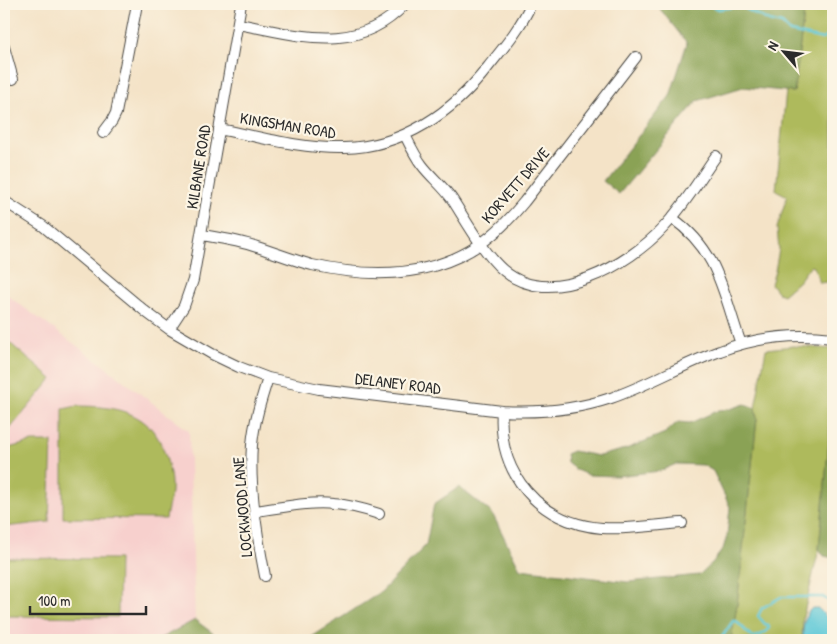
<svg xmlns="http://www.w3.org/2000/svg" width="837" height="644" font-family="'Patrick Hand',sans-serif">
  <style>
    .built { fill: #f7d0cd }
    .green { fill: #aeba5c; stroke: #6c7244 }
    .forest { fill: #8aa254; stroke: #5a6640 }
    .water { fill: #5ec9d8; stroke: #447a82 }
    .lines { fill: none; stroke-linecap: round; stroke-linejoin: round }
    .stream { stroke: #5ec9d8; stroke-width: 2.5 }
    .minor-casing { stroke: #494742; stroke-width: 12 }
    .minor { stroke: #fff; stroke-width: 10 }
    .labels { text-anchor: middle; stroke-width: 4.5; stroke-linejoin: round; paint-order: stroke }
    .street-label { font-size: 16px; fill: #2b2b2b; stroke: #fcf5e5 }
  </style>
  <rect width="100%" height="100%" fill="#fcf5e5"/>
  <filter id="ink" filterUnits="userSpaceOnUse"><feTurbulence type="fractalNoise" baseFrequency=".02" numOctaves="2"/><feDisplacementMap in="SourceGraphic" scale="10" xChannelSelector="R" yChannelSelector="G"/><feConvolveMatrix kernelMatrix="1 2 1 2 8 2 1 2 1" color-interpolation-filters="sRGB"/></filter>
  <filter id="wash" filterUnits="userSpaceOnUse"><feTurbulence type="fractalNoise" baseFrequency=".0096" numOctaves="4" result="noise"/><feDisplacementMap in="SourceGraphic" scale="20" xChannelSelector="R" yChannelSelector="G"/><feGaussianBlur stdDeviation="1.12" result="paint"/><feColorMatrix in="noise" values="0 0 0 0 0 0 0 0 0 0 0 0 0 0 0 0 0 1.4 0 .05"/><feComposite in="paint" operator="in"/></filter>
  <g filter="url(#wash)">
    <rect width="100%" height="100%" fill="#f4e3c7"/>
    <!-- built -->
    <path class="built" d="M4 293 95 359 189 431 195 620 157 640H4Z"/>
    <!-- green -->
    <path class="green" d="M805 4H833V281L820 283 814 267 810 266 799 281 783 295 778 293 771 284 775 271 779 249 777 228 787 196 776 190 786 91 794 92Z
      M4 338 52 379 9 430 4 425Z
      M793 346 833 349V398L819 549 803 617 802 640H731L737 605 757 418 755 408 766 349Z
      M77 406C117 406 152 412 165 454 169 466 172 480 171 492 170 501 167 510 166 519L63 518V409Z
      M32 442H52L49 522 4 527V451L12 447Z
      M4 558 119 559 118 617 4 616Z"/>
    <!-- forest -->
    <path class="forest" d="M656 4H805L794 92 743 87 697 101 619 194 603 181 670 96 687 43Z
      M833 398V558L824 556 819 549Z
      M745 404 755 408 757 418 737 605 731 640H307L381 592 426 545 434 504 459 487 492 513 520 569 628 582 699 575 713 562 723 549 727 536 730 507 713 471 703 465 676 464 660 471 617 476 588 475 576 470 567 463 566 454 573 451 599 456 626 449 665 433 678 422 690 423 719 410 730 409Z
      M195 620 222 640H157Z"/>
    <!-- water -->
    <path class="water" d="M812 608H818L833 623V640H808L803 636C803 626 804 615 812 608Z"/>
    <g class="lines">
      <!-- stream -->
      <path class="stream" d="M706 4 719 9 740 6 769 21 782 24 790 32 823 39 828 36H833
        M720 640 733 621H736L752 637C759 637 764 634 769 628L768 625 765 624 758 616 762 608 781 597H823L831 603 830 606 833 610"/>
    </g>
  </g>
  <g filter="url(#ink)">
    <g class="lines">
      <defs>
        <path id="minor" d="M238 24C298 35 357 56 405 4
          M4 47 13 79
          M219 129C259 137 303 149 344 148 403 147 453 112 488 67 504 47 521 27 531 4
          M103 133 112 121 116 113 137 4
          M405 135C410 145 415 156 422 165 431 177 443 186 452 199 465 219 485 255 503 270 550 311 629 265 664 227 684 206 699 180 716 156
          M4 201 43 226 146 312 169 329 212 354 239 367 268 378 319 389 502 411C539 413 575 410 611 398 649 385 683 364 720 351 757 337 795 333 833 338
          M672 218C719 251 723 293 741 344
          M202 235C220 238 240 241 257 247 276 253 293 260 312 265 374 279 441 278 492 235 504 225 514 214 524 202L636 57
          M169 329 184 306 193 280 241 4
          M502 411C497 473 539 523 602 528 628 530 656 525 682 523
          M255 511C281 508 308 501 333 504 349 505 364 509 379 514
          M265 576C257 536 249 486 252 445 254 422 261 400 268 378"/>
      </defs>
      <!-- minor casing -->
      <use href="#minor" class="minor-casing"/>
      <!-- minor -->
      <use href="#minor" class="minor"/>
    </g>
  </g>
  <g class="labels">
    <!-- street labels -->
    <g class="street-label">
      <text transform="translate(288 125) rotate(9)" y="6">KINGSMAN ROAD</text>
      <text transform="translate(198 167) rotate(-81)" y="6">KILBANE ROAD</text>
      <text transform="translate(515 185) rotate(-49)" y="6">KORVETT DRIVE</text>
      <text transform="translate(398 383) rotate(7)" y="6">DELANEY ROAD</text>
      <text transform="translate(242 507) rotate(-95)" y="6">LOCKWOOD LANE</text>
    </g>
  </g>
  <!-- margin -->
  <rect width="837" height="644" fill="none" stroke="#fcf5e5" stroke-width="20"/>
  <!-- north arrow -->
  <g transform="translate(784 52) rotate(298)" stroke="#fcf5e5" stroke-width="4" paint-order="stroke">
  <path d="M0-4L9 19L0 12L-9 19Z" fill="#2b2b2b"/>
  <text y="-8" font-size="14" font-weight="bold" text-anchor="middle" fill="#2b2b2b">N</text>
  </g>
  <!-- scale -->
  <path d="M30 606v8h116v-8" fill="none" stroke="#2b2b2b" stroke-width="2.5"/>
  <text x="38" y="606" font-size="15" fill="#2b2b2b" stroke="#fcf5e5" stroke-width="4" paint-order="stroke">100 m</text>
</svg>
